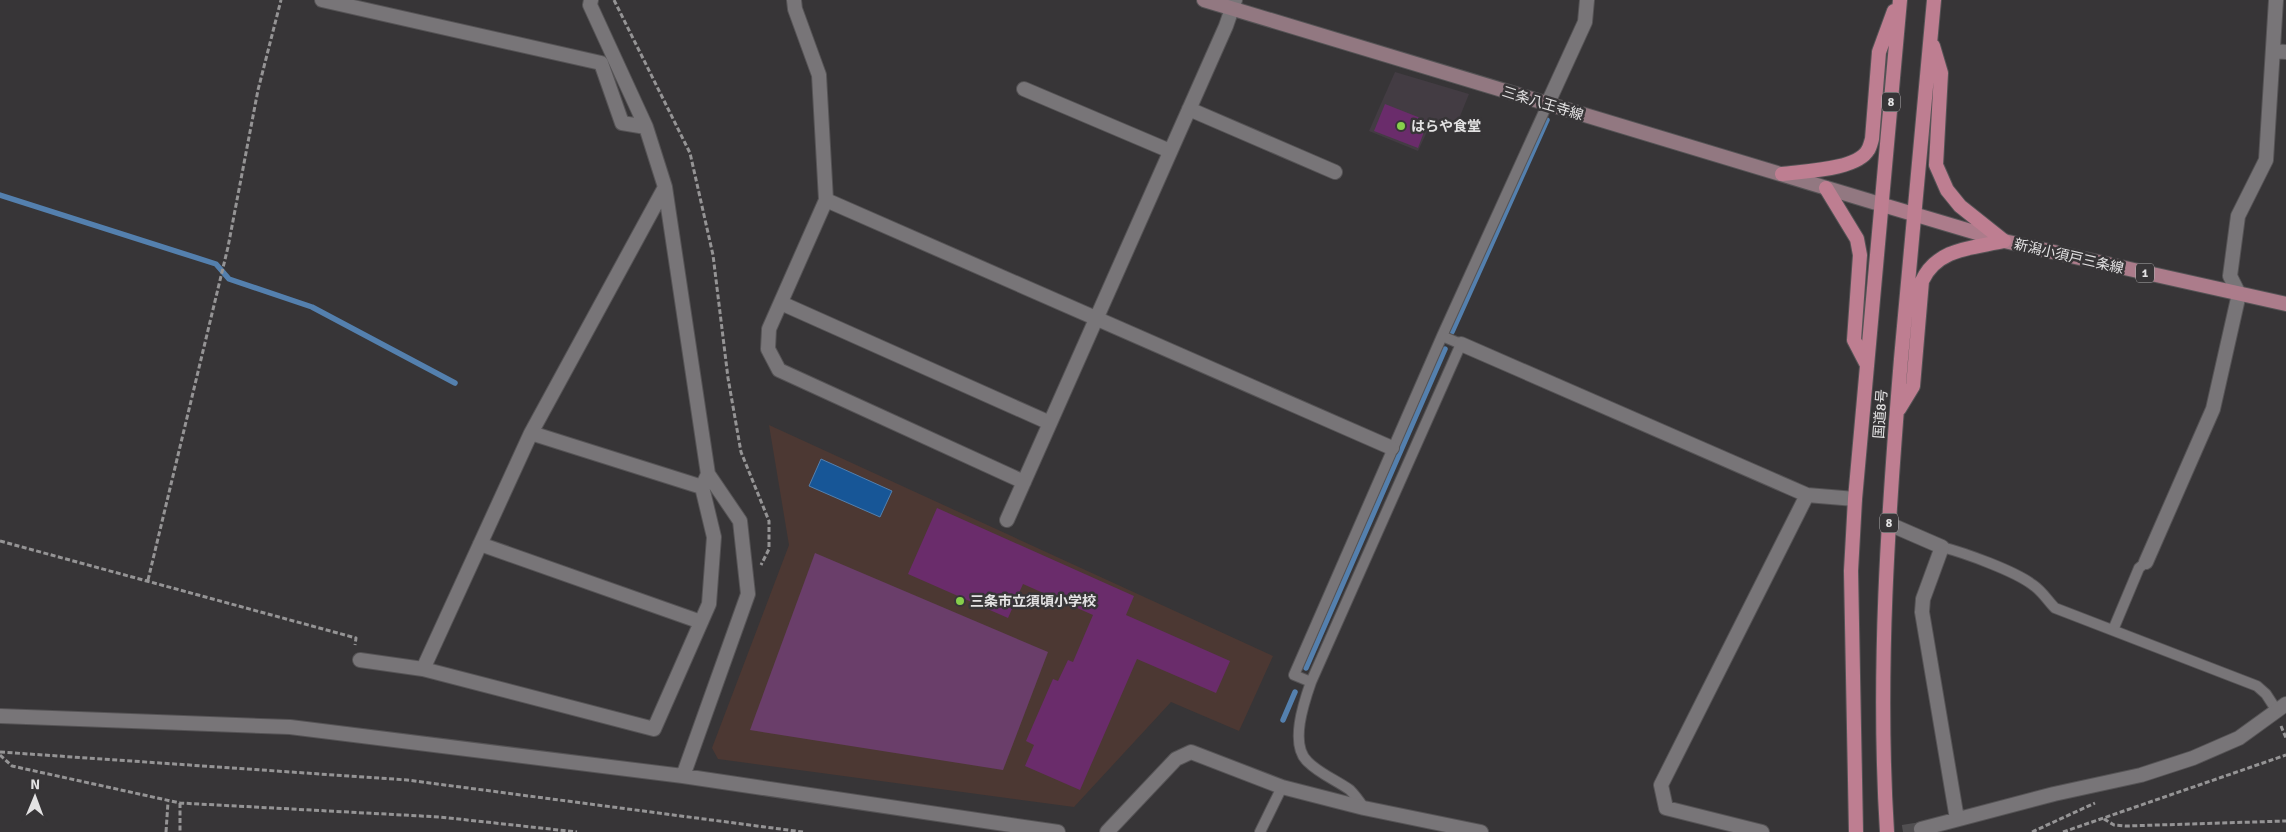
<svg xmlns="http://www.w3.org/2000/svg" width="2286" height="832" font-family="Signika,'Noto Sans JP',sans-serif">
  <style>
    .built { fill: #433c43 }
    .education { fill: #4c3833 }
    .green { fill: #6a3e6a }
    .water { fill: #175697; stroke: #5480ae }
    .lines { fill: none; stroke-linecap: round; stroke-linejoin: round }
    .stream { stroke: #5480ae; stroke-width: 5.5 }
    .building { fill: #6a2c6b }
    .minor-tunnel { stroke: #514f51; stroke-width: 14; stroke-dasharray: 14 7; stroke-linecap: butt }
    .service-casing { stroke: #555355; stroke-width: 12 }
    .minor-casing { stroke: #555355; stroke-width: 16 }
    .tertiary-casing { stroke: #555355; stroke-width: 16 }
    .secondary-casing { stroke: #555355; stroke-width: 16 }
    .primary-casing { stroke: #555355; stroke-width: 16 }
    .trunk-casing { stroke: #555355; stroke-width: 16 }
    .path { stroke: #959495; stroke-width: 3; stroke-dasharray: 5 2.5; stroke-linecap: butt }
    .service { stroke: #787578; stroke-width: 10 }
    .minor { stroke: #787578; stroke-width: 14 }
    .tertiary { stroke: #787578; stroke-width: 14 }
    .secondary { stroke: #927881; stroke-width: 14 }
    .primary { stroke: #ac7c8b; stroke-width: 14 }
    .trunk { stroke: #be7e91; stroke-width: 14 }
    .poi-dot { fill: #86cf4b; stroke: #373537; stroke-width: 2 }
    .labels { text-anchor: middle; stroke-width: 5; stroke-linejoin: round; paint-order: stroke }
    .shield { fill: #373537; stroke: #afaeaf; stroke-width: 1 }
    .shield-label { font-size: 12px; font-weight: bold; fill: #e3e2e3 }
    .street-label { font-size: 14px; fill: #e3e2e3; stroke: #373537 }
    .poi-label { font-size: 14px; font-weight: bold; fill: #e3e2e3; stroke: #373537; text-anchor: start }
  </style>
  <rect width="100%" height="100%" fill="#373537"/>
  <!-- built -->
  <path class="built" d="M1395 72 1469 94 1454 131 1431 123 1418 151 1369 131Z"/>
  <!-- education -->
  <path class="education" d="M769 425 1273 656 1239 731 1171 702 1074 807 718 759 712 748 789 545Z"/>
  <!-- green -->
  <path class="green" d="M815 553 1048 652 1003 770 750 730Z"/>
  <!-- water -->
  <path class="water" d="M821 459 892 491 880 517 809 486Z"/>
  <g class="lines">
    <!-- stream -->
    <path class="stream" d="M0 195 216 264 229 279 312 307 455 383
      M1452 332 1547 120
      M1306 668 1445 349
      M1283 720 1295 692"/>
  </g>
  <!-- building -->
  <path class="building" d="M1385 104 1428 121 1418 148 1374 131Z
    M937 508 1134 596 1126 615 1230 661 1216 693 1137 659 1080 790 1025 766 1034 745 1026 741 1053 679 1058 681 1068 660 1073 662 1093 615 1023 584 1008 618 908 574Z"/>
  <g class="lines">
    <!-- minor-tunnel -->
    <path class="minor-tunnel" d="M1903 832 1921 829"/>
    <defs>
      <path id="service" d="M1942 547C1965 553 2015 571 2033 585 2042 591 2048 601 2055 608L2257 686 2266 694 2277 711
        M2113 630 2139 568 2146 562
        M1311 682 1294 675 1442 336 1547 105
        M1364 808C1360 802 1355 795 1350 790 1336 780 1320 774 1308 762 1289 745 1304 702 1311 682L1461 344 1442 336
        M1260 832 1282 787"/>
      <path id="minor" d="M322 0 601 63 622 123 646 127
        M591 0 590 5 646 127 665 187 708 474 740 521 748 594 683 776
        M794 0 795 9 819 75 826 200 1392 448
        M2273 51 2286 52
        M1024 89 1170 151
        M1189 109 1335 172
        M826 200 769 329 768 349 779 370 1024 482
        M781 303 1050 423
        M1461 344 1807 495 1855 499
        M531 433 702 487
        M1007 520 1226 26 1235 0
        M1889 524 1942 547 1923 599 1922 612 1957 819
        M480 544 701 622
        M2146 562 2213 409 2239 294 2230 276 2238 216 2266 160 2276 0
        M360 660 423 669 654 729 709 604 714 537 702 487 708 474
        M423 669 531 433 665 187
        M0 716 290 727 683 776 1058 832
        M1921 829 2054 794 2141 775 2193 758 2239 738 2286 704
        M1107 832 1176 759 1191 752 1282 787 1364 808 1481 832
        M1762 832 1666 808 1661 785 1807 495"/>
      <path id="tertiary" d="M1547 105 1585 22 1587 0"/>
      <path id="secondary" d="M1204 0 1883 205"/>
      <path id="primary" d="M1883 205 2004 241 2286 304"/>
      <path id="trunk" d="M1933 46 1941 73 1936 165 1947 190 1960 206 2004 241
        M1782 174C1803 171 1857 170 1868 150 1870 147 1871 142 1872 139L1879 52 1894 11
        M1826 188 1857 239 1860 255 1854 340 1867 365
        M1899 409 1913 386 1922 281C1937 248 1973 248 2004 241
        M1856 832 1851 571 1855 499 1900 0
        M1887 832C1877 674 1888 516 1901 359 1912 239 1923 120 1934 0"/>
    </defs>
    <!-- service casing -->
    <use href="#service" class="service-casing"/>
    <!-- minor casing -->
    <use href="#minor" class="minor-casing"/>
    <!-- tertiary casing -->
    <use href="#tertiary" class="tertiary-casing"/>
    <!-- secondary casing -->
    <use href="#secondary" class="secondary-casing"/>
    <!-- primary casing -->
    <use href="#primary" class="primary-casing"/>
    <!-- trunk casing -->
    <use href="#trunk" class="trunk-casing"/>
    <!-- path -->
    <path class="path" d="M614 0 690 153 713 255 728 378 741 452 769 521V549L761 565
      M0 541 356 638 355 645
      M148 580 228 247 258 90 281 0
      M2281 726 2286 738
      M0 752 407 780 803 832
      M0 755 12 766 180 803 440 817 577 832
      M180 803V832
      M2104 819 2114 825 2126 826 2286 821
      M166 832 168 802
      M2032 832 2095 803
      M2063 832 2286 755"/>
    <!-- service -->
    <use href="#service" class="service"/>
    <!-- minor -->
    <use href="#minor" class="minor"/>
    <!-- tertiary -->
    <use href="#tertiary" class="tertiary"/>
    <!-- secondary -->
    <use href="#secondary" class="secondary"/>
    <!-- primary -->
    <use href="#primary" class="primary"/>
    <!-- trunk -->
    <use href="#trunk" class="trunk"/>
  </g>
  <!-- markers -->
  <g class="poi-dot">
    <circle cx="1401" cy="126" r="5"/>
    <circle cx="960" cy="601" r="5"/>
  </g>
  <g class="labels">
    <!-- shield labels -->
    <g class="shield">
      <rect x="1882" y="92.5" width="18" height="19" rx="4"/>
      <rect x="2136" y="263.5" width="18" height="19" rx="4"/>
      <rect x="1880" y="513.5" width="18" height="19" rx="4"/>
    </g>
    <g class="shield-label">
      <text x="1891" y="106">8</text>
      <text x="2145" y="277">1</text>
      <text x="1889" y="527">8</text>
    </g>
    <!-- street labels -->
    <g class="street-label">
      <text transform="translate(1543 103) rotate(17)" y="5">三条八王寺線</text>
      <text transform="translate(2069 256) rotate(13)" y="5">新潟小須戸三条線</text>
      <text transform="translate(1880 414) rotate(-86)" y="5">国道8号</text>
    </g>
    <!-- poi labels -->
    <g class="poi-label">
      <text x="1411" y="131">はらや食堂</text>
      <text x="970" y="606">三条市立須頃小学校</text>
    </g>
  </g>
  <!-- north arrow -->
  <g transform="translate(35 797) rotate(1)" stroke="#373537" stroke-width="4" paint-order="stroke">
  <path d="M0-4L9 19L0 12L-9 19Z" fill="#e3e2e3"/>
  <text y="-8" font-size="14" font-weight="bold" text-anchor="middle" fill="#e3e2e3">N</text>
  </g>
</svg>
